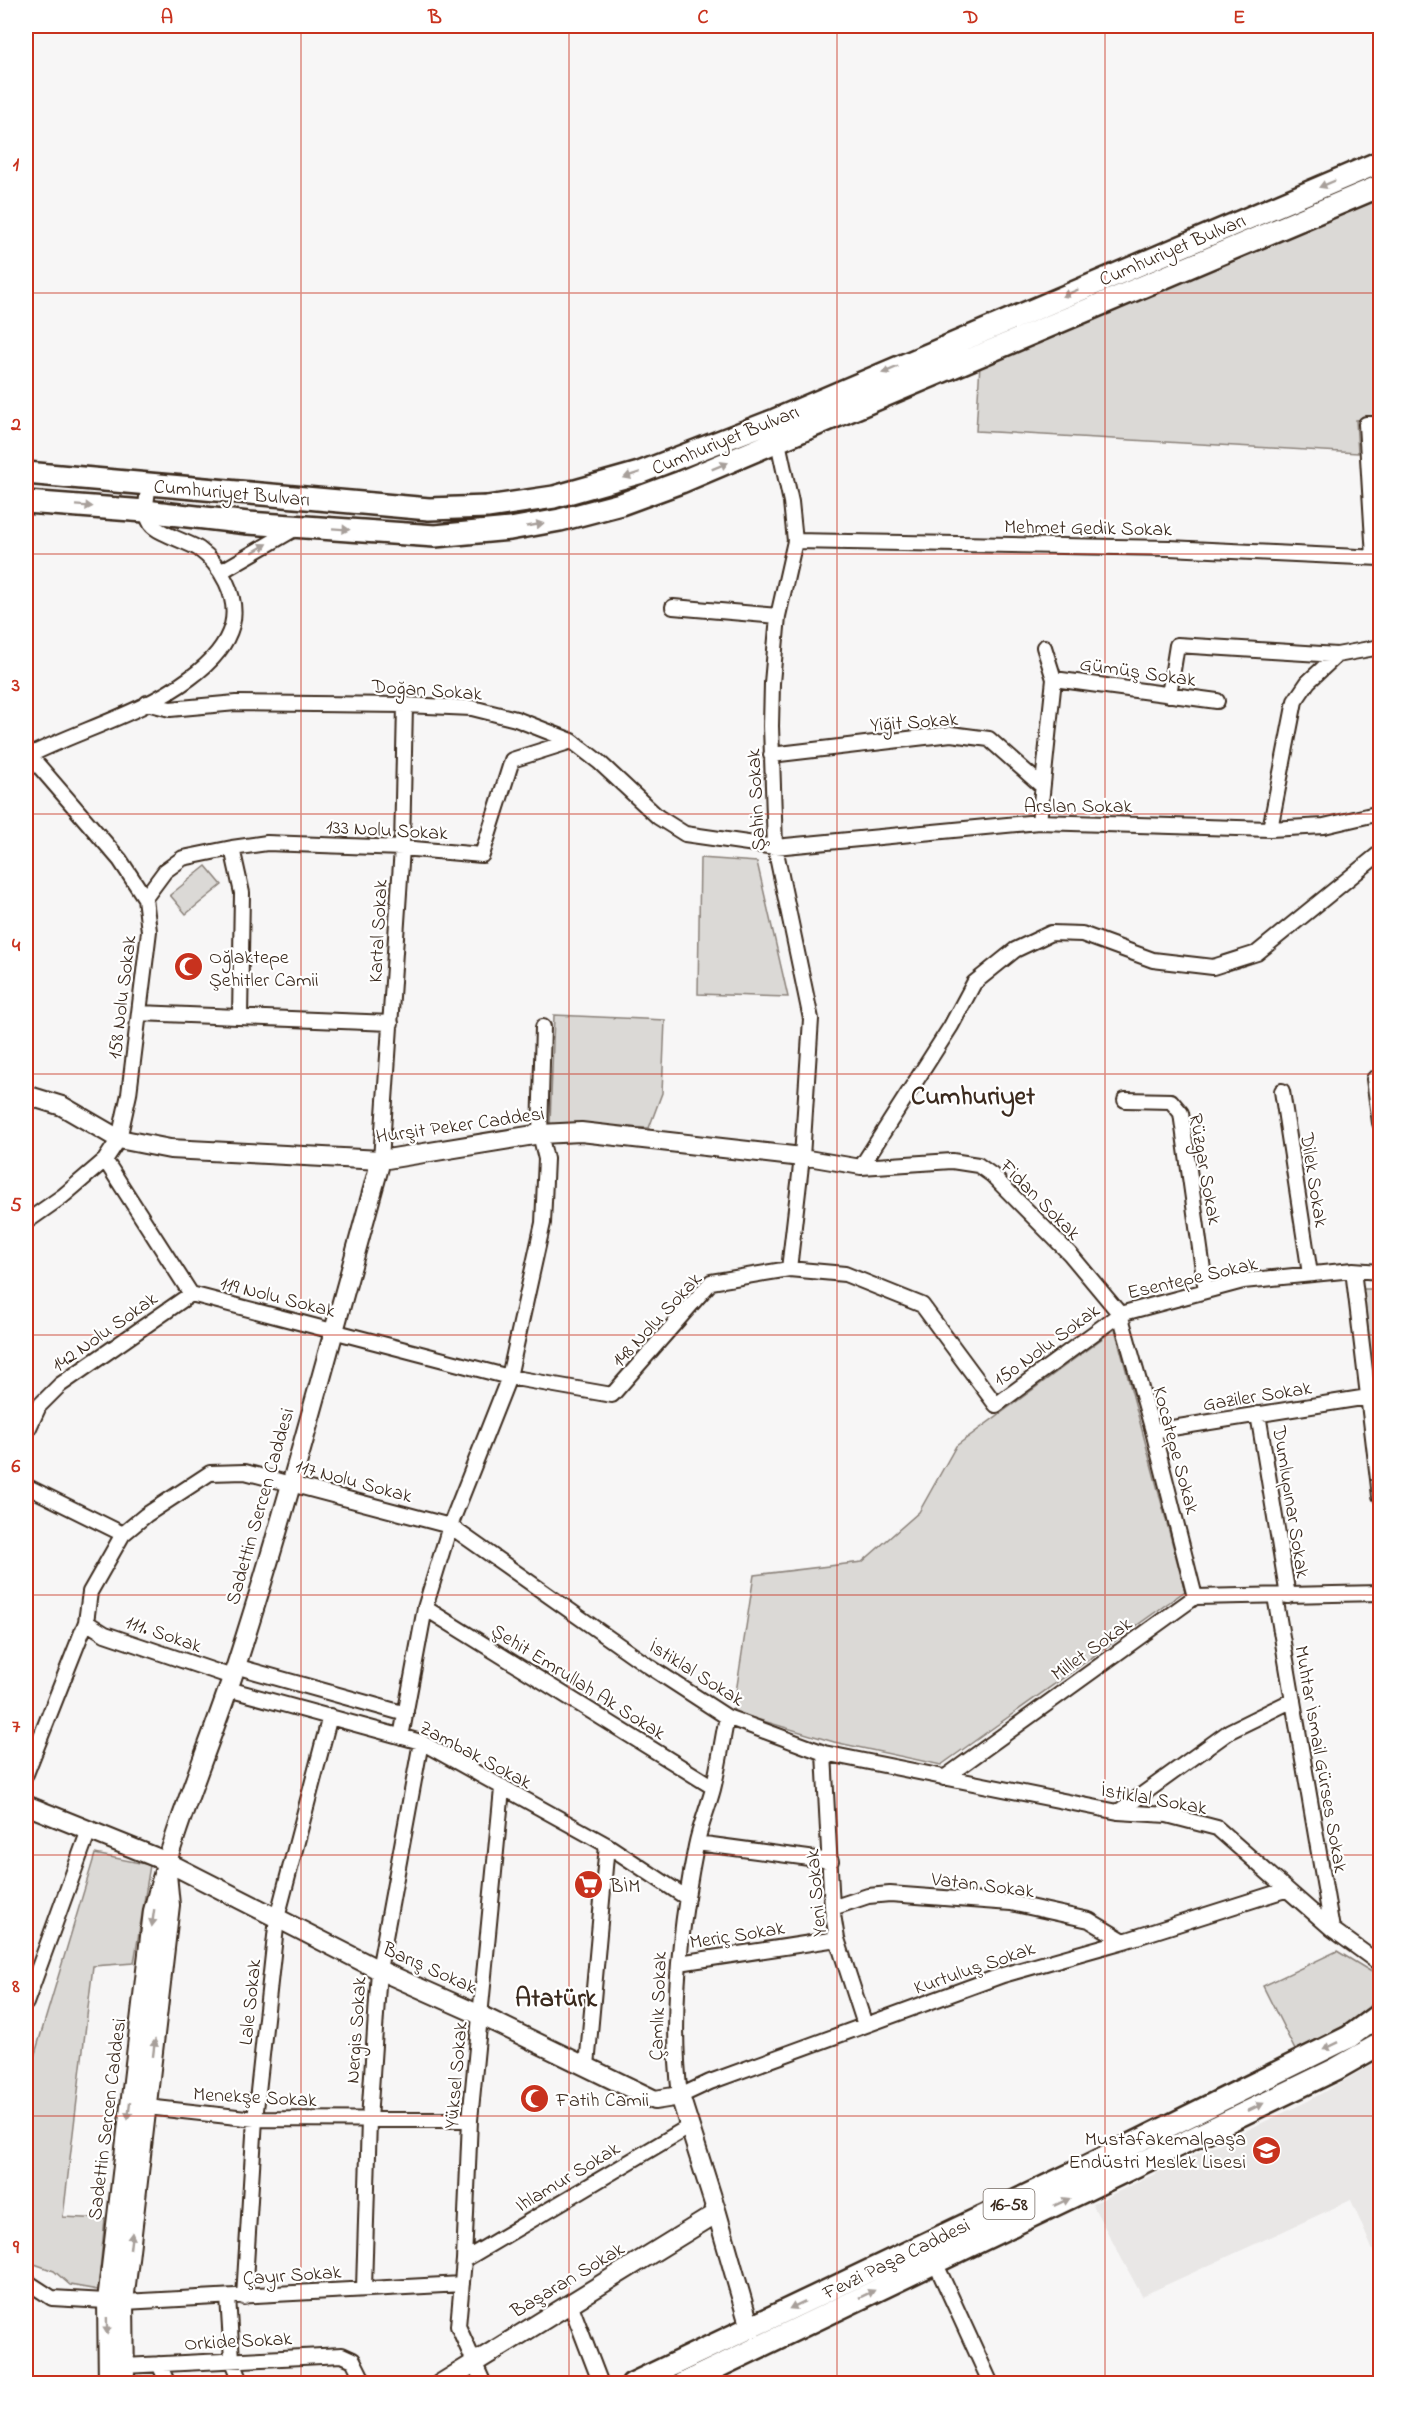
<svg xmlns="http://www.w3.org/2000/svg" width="1406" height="2409" font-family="'Indie Flower',sans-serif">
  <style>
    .built { fill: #e9e7e6 }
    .green { fill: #dbd9d6; stroke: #8b827a; stroke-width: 1.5 }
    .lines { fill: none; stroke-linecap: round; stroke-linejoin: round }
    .street-casing { stroke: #3b2a1e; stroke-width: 18 }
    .secondary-casing { stroke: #3b2a1e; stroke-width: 22 }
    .primary-casing { stroke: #3b2a1e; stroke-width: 26 }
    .street { stroke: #fff; stroke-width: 14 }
    .secondary { stroke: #fff; stroke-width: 18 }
    .primary { stroke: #fff; stroke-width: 21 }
    .oneway { fill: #a79f9a }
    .grid { fill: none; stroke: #c8321e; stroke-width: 1.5; stroke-opacity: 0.55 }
    .labels { text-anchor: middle; stroke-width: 4.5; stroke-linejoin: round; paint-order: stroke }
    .shield { fill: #fff; stroke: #766a62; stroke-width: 1.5 }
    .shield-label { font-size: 18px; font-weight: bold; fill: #3b2a1e }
    .street-label { font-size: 20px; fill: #3b2a1e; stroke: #fff }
    .poi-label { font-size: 20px; fill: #3b2a1e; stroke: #fff; text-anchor: start }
    .district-label { font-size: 26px; font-weight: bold; fill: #3b2a1e; stroke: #fff }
    .neatline { fill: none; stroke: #c8321e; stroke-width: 2 }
    .grid-label { font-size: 20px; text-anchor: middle; font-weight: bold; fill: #c8321e }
  </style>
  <rect width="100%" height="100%" fill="#f7f6f6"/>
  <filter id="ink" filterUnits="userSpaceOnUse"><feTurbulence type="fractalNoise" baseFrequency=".0167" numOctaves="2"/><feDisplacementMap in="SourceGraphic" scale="12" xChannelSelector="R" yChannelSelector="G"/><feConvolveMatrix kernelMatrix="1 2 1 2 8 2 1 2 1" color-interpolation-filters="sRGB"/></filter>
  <g filter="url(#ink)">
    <!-- built -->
    <path class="built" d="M1380 2060V2267L1351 2200 1142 2296 1092 2204 1308 2101Z"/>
    <!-- green -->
    <path class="green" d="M1380 199V418L1356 420 1358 453 976 431 980 364Z
      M700 858 757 862 788 997 698 994Z
      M206 866 222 885 186 914 170 895Z
      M554 1015 665 1020 662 1093 649 1128 550 1124Z
      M1361 1289H1380V1453Z
      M1115 1329 1185 1591 941 1765 834 1742 733 1712 754 1575 862 1562 919 1512 956 1446Z
      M95 1854 150 1865 134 1963 93 1966 63 2217 105 2219 98 2290 70 2285 54 2271 26 2261V2126L31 2067Z
      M1337 1951 1380 1977V1999L1361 2020 1296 2052 1263 1986Z"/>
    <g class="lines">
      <defs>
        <path id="street" d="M778 442 791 502 795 541 778 616 772 683 771 726 775 847 811 1019 802 1157 789 1269
          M795 541 1169 548 1380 558
          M1374 557 1366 424H1380
          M222 571 298 527
          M673 607 778 616
          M1054 679 1217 701
          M1169 695 1177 645 1337 655
          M147 703 170 709 236 703 405 705 472 708 516 719 572 741 599 762 658 817 685 834 775 847 1039 822 1270 829 1324 826 1380 813
          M26 751 120 860 145 898 149 931 129 1094 119 1139 105 1160 63 1196 26 1222
          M771 755 951 734 989 739 1042 786
          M26 757C79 730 142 714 190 678 208 665 226 647 232 625 239 597 221 565 199 549 188 542 157 533 151 524 143 511 147 499 149 484
          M1039 822 1054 679 1044 647
          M1270 829 1295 701 1308 682 1337 655 1380 647
          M232 848 242 893 240 1017
          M145 898 165 871 183 858 232 848 267 843 402 848 482 855 512 760 572 741
          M139 1013 391 1023
          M543 1027 540 1134 546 1159 543 1223 509 1377 450 1526 647 1665 727 1717 824 1753 1118 1812 1167 1815 1217 1828 1332 1929 1380 1964
          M1374 1079 1380 1123
          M1282 1091 1310 1274
          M1125 1100 1171 1101 1181 1113 1206 1291
          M802 1157 861 1167 952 1161 978 1165 992 1175 1070 1254 1120 1314 1153 1431 1195 1597
          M105 1160 191 1294 509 1377 612 1395 711 1282 789 1269 845 1274 922 1305 996 1405 1120 1314 1243 1281 1353 1270 1380 1272
          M381 1160 402 848 405 705
          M861 1167 951 1026 974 983 1015 950 1051 933 1082 934 1153 960 1213 967 1257 953 1380 853
          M1353 1270 1380 1496
          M1258 1414 1288 1596
          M1153 1431 1368 1397
          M26 1434 39 1406 60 1385 191 1294
          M26 1486 123 1534 146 1515 210 1473 245 1472 450 1526 425 1608 401 1737
          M1275 1596 1332 1929
          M425 1608 713 1787
          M86 1622 105 1634 232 1677
          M235 1666 406 1714
          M228 1689 421 1742 607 1845 687 1898
          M727 1717C722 1741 719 1765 713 1789 708 1808 700 1826 696 1846 680 1927 670 2014 680 2096L710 2082 1003 1975 1124 1941 1285 1890
          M824 1753 832 1908 837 1939 865 2025
          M26 1774 86 1622 90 1592 123 1534
          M944 1778 1195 1597 1380 1593
          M1118 1812 1230 1731 1293 1700
          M697 1843 831 1861
          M832 1908 868 1896 890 1894 1011 1903 1089 1920 1124 1941
          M679 1963 837 1939
          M26 2003 89 1830
          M587 2066 607 1845
          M147 2107 255 2119 470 2120
          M464 2260 690 2126
          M935 2262 991 2384
          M26 2281 52 2298 124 2302 462 2284
          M364 2288 369 2120 379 1970 421 1742
          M228 2297 232 2359 242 2384
          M244 2297 255 2119 277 1918 330 1716
          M570 2303 601 2384
          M159 2364 168 2384
          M124 2366 342 2355 353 2360 365 2384
          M484 2384 458 2326 464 2260 470 2120 502 1789"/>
        <path id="secondary" d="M26 1095 62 1106 119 1139 170 1149 381 1160 540 1134 581 1132 802 1157
          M26 1805 165 1861 379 1970 480 2015 655 2100 680 2096 717 2213 750 2328
          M108 2384 107 2301 153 1911C174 1827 209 1748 236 1666 290 1499 334 1329 381 1160
          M125 2384 124 2302 170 1905 167 1874
          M440 2384 717 2213"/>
        <path id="primary" d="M26 473 429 509 487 507 554 497 639 473 775 420 1380 162
          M26 502 145 511 248 523 435 536 510 529 560 520 621 504 681 482 1380 186
          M632 2384 1078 2171 1349 2037 1380 2014
          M682 2384 1088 2189 1336 2069 1380 2044"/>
      </defs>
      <!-- street casing -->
      <use href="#street" class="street-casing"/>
      <!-- secondary casing -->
      <use href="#secondary" class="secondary-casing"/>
      <!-- primary casing -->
      <use href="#primary" class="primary-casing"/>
      <!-- street -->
      <use href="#street" class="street"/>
      <!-- secondary -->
      <use href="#secondary" class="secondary"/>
      <!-- primary -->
      <use href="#primary" class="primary"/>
    </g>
    <!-- one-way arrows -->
    <defs><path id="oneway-solid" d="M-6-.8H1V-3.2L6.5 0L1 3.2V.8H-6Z" transform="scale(1.5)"/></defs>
    <g class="oneway">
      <use href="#oneway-solid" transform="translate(1327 184) rotate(157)"/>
      <use href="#oneway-solid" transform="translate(1070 293) rotate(157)"/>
      <use href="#oneway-solid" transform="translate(890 370) rotate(157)"/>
      <use href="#oneway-solid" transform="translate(720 466) rotate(-22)"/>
      <use href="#oneway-solid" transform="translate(632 475) rotate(161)"/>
      <use href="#oneway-solid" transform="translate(84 506) rotate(4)"/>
      <use href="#oneway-solid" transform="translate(535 525) rotate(-10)"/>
      <use href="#oneway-solid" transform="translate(341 529) rotate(4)"/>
      <use href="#oneway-solid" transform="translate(260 548) rotate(-30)"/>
      <use href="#oneway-solid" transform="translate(153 1918) rotate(98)"/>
      <use href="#oneway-solid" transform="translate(1331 2046) rotate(154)"/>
      <use href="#oneway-solid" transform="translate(154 2048) rotate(-83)"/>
      <use href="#oneway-solid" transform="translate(1256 2107) rotate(-26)"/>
      <use href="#oneway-solid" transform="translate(129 2111) rotate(97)"/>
      <use href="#oneway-solid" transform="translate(1062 2202) rotate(-25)"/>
      <use href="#oneway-solid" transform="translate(131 2241) rotate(-83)"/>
      <use href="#oneway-solid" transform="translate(867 2294) rotate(-26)"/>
      <use href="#oneway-solid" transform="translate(797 2305) rotate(154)"/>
      <use href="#oneway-solid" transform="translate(107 2326) rotate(89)"/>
    </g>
  </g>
  <!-- grid -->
  <path class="grid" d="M301 26V2384M569 26V2384M837 26V2384M1105 26V2384M26 293H1380M26 554H1380M26 814H1380M26 1074H1380M26 1335H1380M26 1595H1380M26 1855H1380M26 2116H1380"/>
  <!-- icons -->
  <defs>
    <symbol id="mosque-disc" viewBox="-11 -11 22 22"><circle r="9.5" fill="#c8321e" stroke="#fff"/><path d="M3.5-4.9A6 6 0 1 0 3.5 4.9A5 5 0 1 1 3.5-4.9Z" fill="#fff"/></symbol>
    <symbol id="supermarket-disc" viewBox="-11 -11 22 22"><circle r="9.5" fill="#c8321e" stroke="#fff"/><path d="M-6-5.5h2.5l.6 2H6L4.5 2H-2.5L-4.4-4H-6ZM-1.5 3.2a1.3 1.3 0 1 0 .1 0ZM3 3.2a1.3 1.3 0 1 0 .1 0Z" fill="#fff"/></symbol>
    <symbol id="school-disc" viewBox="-11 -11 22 22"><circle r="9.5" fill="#c8321e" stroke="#fff"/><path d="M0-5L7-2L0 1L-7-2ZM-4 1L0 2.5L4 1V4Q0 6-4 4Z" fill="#fff"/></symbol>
  </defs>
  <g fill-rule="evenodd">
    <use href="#mosque-disc" x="172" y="950" width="33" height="33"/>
    <use href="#supermarket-disc" x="572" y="1868" width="33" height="33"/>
    <use href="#mosque-disc" x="518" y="2082" width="33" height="33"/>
    <use href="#school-disc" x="1250" y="2134" width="33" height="33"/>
  </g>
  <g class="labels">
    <!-- shield labels -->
    <rect class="shield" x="983.5" y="2189" width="51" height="30" rx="4.5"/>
    <g class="shield-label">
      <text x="1009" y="2210">16-58</text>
    </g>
    <!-- street labels -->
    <g class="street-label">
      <text transform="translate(1172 249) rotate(-23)" y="7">Cumhuriyet Bulvarı</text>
      <text transform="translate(725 439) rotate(-22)" y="7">Cumhuriyet Bulvarı</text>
      <text transform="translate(232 492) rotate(5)" y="7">Cumhuriyet Bulvarı</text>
      <text transform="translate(1088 527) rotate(1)" y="7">Mehmet Gedik Sokak</text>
      <text transform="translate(1138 671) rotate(8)" y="7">Gümüş Sokak</text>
      <text transform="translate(427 689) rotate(4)" y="7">Doğan Sokak</text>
      <text transform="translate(914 721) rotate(-4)" y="7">Yiğit Sokak</text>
      <text transform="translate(755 800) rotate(-93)" y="7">Şahin Sokak</text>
      <text x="1078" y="812">Arslan Sokak</text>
      <text transform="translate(387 829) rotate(3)" y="7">133 Nolu Sokak</text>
      <text transform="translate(377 931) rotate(-87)" y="7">Kartal Sokak</text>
      <text transform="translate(121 997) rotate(-83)" y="7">158 Nolu Sokak</text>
      <text transform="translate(460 1124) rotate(-8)" y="7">Hurşit Peker Caddesi</text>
      <text transform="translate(1206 1169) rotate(80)" y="7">Rüzgar Sokak</text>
      <text transform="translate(1315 1180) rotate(81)" y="7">Dilek Sokak</text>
      <text transform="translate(1041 1199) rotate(45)" y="7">Fidan Sokak</text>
      <text transform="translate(1192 1277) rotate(-13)" y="7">Esentepe Sokak</text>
      <text transform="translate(278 1296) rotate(14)" y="7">119 Nolu Sokak</text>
      <text transform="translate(656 1319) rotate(-47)" y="7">148 Nolu Sokak</text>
      <text transform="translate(104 1331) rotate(-35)" y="7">142 Nolu Sokak</text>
      <text transform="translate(1046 1344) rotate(-36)" y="7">150 Nolu Sokak</text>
      <text transform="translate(1257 1395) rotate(-9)" y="7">Gaziler Sokak</text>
      <text transform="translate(1177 1450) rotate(75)" y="7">Kocatepe Sokak</text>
      <text transform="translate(354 1480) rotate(15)" y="7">117 Nolu Sokak</text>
      <text transform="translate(1292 1502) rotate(81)" y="7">Dumlupınar Sokak</text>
      <text transform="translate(259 1506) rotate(-74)" y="7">Sadettin Sercen Caddesi</text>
      <text transform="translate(164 1633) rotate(19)" y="7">111. Sokak</text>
      <text transform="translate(1091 1648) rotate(-36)" y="7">Millet Sokak</text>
      <text transform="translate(697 1672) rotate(32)" y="7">İstiklal Sokak</text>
      <text transform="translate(579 1681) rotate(32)" y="7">Şehit Emrullah Ak Sokak</text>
      <text transform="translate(476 1754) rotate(28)" y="7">Zambak Sokak</text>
      <text transform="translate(1322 1759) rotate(80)" y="7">Muhtar İsmail Gürses Sokak</text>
      <text transform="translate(1154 1798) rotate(10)" y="7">İstiklal Sokak</text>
      <text transform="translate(983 1884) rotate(7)" y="7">Vatan Sokak</text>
      <text transform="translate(815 1893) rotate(-95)" y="7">Yeni Sokak</text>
      <text transform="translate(737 1934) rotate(-9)" y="7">Meriç Sokak</text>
      <text transform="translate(430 1967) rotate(24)" y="7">Barış Sokak</text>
      <text transform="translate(974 1967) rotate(-19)" y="7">Kurtuluş Sokak</text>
      <text transform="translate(249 2002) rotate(-84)" y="7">Lale Sokak</text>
      <text transform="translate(657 2006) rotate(-88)" y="7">Çamlık Sokak</text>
      <text transform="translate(355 2030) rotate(-86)" y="7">Nergis Sokak</text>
      <text transform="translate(455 2075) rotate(-85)" y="7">Yüksel Sokak</text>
      <text transform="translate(255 2096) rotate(3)" y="7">Menekşe Sokak</text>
      <text transform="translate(106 2119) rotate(-83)" y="7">Sadettin Sercen Caddesi</text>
      <text transform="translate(567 2176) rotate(-31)" y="7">Ihlamur Sokak</text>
      <text transform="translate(896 2258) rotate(-26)" y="7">Fevzi Paşa Caddesi</text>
      <text transform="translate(292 2274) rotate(-4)" y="7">Çayır Sokak</text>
      <text transform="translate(567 2279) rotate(-31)" y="7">Başaran Sokak</text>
      <text transform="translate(238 2340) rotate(-3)" y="7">Orkide Sokak</text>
    </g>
    <!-- poi labels -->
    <g class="poi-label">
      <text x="209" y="963">Oğlaktepe<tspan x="209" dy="23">Şehitler Camii</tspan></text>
      <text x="610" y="1892">BİM</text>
      <text x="556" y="2106">Fatih Camii</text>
      <text x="1246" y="2145" text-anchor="end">Mustafakemalpaşa<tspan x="1246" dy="23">Endüstri Meslek Lisesi</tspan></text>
    </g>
    <!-- district labels -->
    <g class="district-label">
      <text x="973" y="1104">Cumhuriyet</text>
      <text x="556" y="2006">Atatürk</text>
    </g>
  </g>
  <!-- margin -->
  <rect width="1406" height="2409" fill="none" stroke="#fff" stroke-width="66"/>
  <rect x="33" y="33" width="1340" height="2343" class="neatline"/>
  <g class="grid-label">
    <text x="167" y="23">A</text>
    <text x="435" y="23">B</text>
    <text x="703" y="23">C</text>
    <text x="971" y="23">D</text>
    <text x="1239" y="23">E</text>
    <text x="16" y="170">1</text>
    <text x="16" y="430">2</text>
    <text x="16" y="691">3</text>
    <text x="16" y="951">4</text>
    <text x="16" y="1211">5</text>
    <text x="16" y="1472">6</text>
    <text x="16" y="1732">7</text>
    <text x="16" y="1992">8</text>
    <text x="16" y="2253">9</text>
  </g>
</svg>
